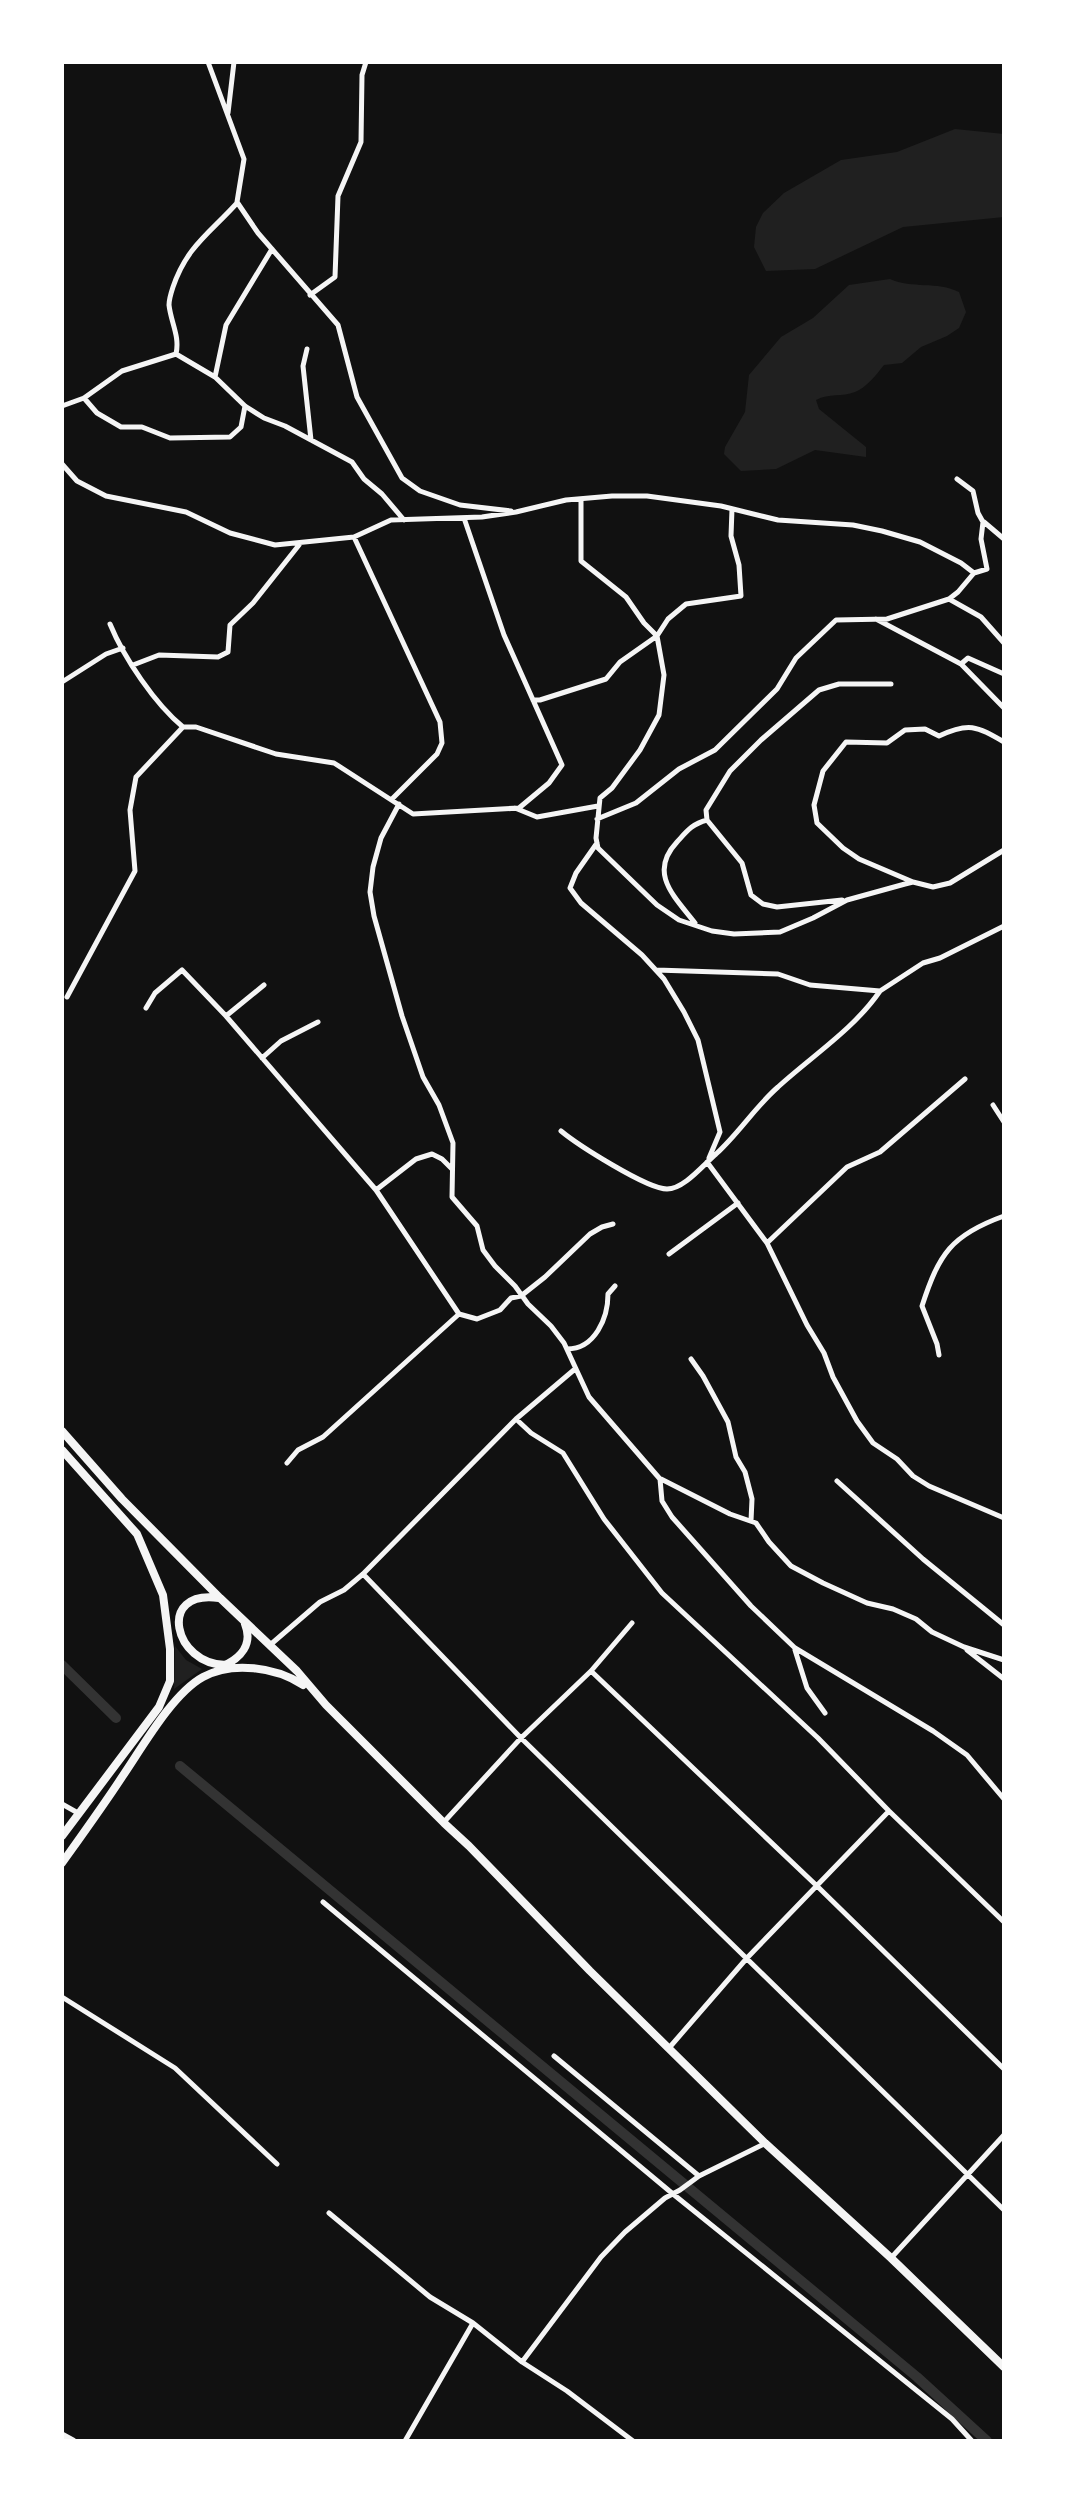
<svg xmlns="http://www.w3.org/2000/svg" width="1066" height="2503" font-family="'DM Sans',sans-serif">
  <style>
    .green { fill: #202020 }
    .lines { fill: none; stroke-linecap: round; stroke-linejoin: round }
    .canal { stroke: #333; stroke-width: 10 }
    .minor { stroke: #f5f5f5; stroke-width: 5 }
    .secondary { stroke: #f5f5f5; stroke-width: 7 }
    .primary { stroke: #f5f5f5; stroke-width: 8 }
  </style>
  <rect width="100%" height="100%" fill="#111"/>
  <!-- green -->
  <path class="green" d="M955 129 1004 134V217L903 227 815 269 766 271 754 247 756 227 763 213 784 193 841 160 897 152Z
    M890 279C912 289 937 281 959 292L966 312 959 328 947 336 921 347 902 363 884 365C876 375 866 388 855 392 842 397 829 393 816 400L819 409 866 447V457L815 450 776 469 741 471 724 454 725 447 745 412 749 375 781 337 813 318 849 285Z
    M175 1646 186 1660 202 1669 174 1689Z"/>
  <g class="lines">
    <!-- canal -->
    <path class="canal" d="M62 1665 116 1718
      M180 1766 917 2377 987 2441"/>
    <!-- minor -->
    <path class="minor" d="M208 62 244 159 237 202 258 233 338 325 357 397 402 478 420 491 460 505 511 511
      M228 113 234 62
      M310 295 335 277 338 196 361 142 362 75 366 62
      M307 349 303 366 311 440
      M176 354 215 377 245 406 264 418 285 426 352 462 364 479 382 494 404 520
      M215 377 226 325 272 249
      M84 398 97 413 121 427H142L170 438 230 437 241 427 245 406
      M62 406 84 398 122 371 176 354C180 336 171 323 169 305 169 299 171 293 173 287 187 246 210 233 237 203
      M62 464 77 481 106 496 186 512 230 533 275 545 354 537 391 520 482 517 516 512 566 500 612 496H647L721 506 778 520 853 525 882 531 920 542 961 563 974 573
      M581 499V561L626 597 644 623 657 636 664 675 659 715 640 750 612 788 600 798 596 838 598 848 657 905 679 920 712 931 734 934 780 932 813 918 847 900 905 884 913 882 933 887 950 883 1004 850
      M984 522 1004 539
      M354 537 440 722 442 743 437 754 392 799
      M949 599 981 617 1004 643
      M876 619 961 664 1004 708
      M110 624C124 658 155 704 183 727H196L276 754 334 763 413 814 519 808 549 783 562 765 504 635 464 518
      M961 664 968 658 1004 674
      M133 665 159 655 218 657 228 652 230 625 253 603 299 545
      M62 682 106 654 123 648
      M533 700H540L606 679 620 662 657 636 668 619 686 604 741 596 739 565 731 536 732 509
      M399 804 381 838 373 867 370 892 374 916 402 1016 423 1077 439 1105 453 1143 452 1197 477 1226 483 1250 495 1266 515 1286 528 1304 551 1326 564 1343 589 1397 660 1479 662 1501 672 1517 751 1606 795 1648 933 1731 967 1755 1004 1799
      M515 808 537 817 598 806
      M597 819 636 803 679 769 715 750 777 689 796 658 836 620 887 619 949 599 958 592 974 573 987 569 981 539 983 522 978 513 973 491 957 479
      M597 843 576 873 570 888 581 903 642 955 664 979 684 1012 698 1040 720 1132 709 1158
      M913 882 859 859 843 848 817 823 814 805 823 771 846 742 887 743 905 730 925 729 939 736C969 722 976 726 1004 742
      M842 900 777 907 763 904 751 895 742 863 707 820 706 810 730 771 761 740 819 690 839 684H891
      M695 923C674 896 648 873 677 842 687 831 692 824 707 820
      M880 991 923 963 940 958 1004 926
      M67 997 135 871 130 810 136 777 183 727
      M146 1008 155 993 182 970 226 1016 376 1190 459 1314
      M226 1016 264 985
      M262 1058 281 1041 318 1022
      M993 1105 1004 1122
      M561 1131C578 1145 647 1189 667 1189 684 1189 703 1165 716 1154 739 1133 756 1106 778 1087 812 1056 854 1029 880 991L810 985 778 974 656 970
      M707 1162 767 1243 807 1325 824 1353 833 1377 857 1421 873 1443 897 1459 913 1476 929 1486 1004 1518
      M376 1190 416 1159 432 1154 442 1159 452 1169
      M767 1243 847 1167 880 1152 965 1079
      M669 1254 738 1203
      M459 1314 477 1319 500 1310 511 1298 521 1296 545 1277 590 1234 602 1227 613 1224
      M567 1349C595 1349 608 1318 608 1294L615 1286
      M939 1355 937 1344 922 1306C939 1254 951 1235 1004 1216
      M691 1359 703 1376 728 1422 736 1457 745 1472 752 1499 751 1521
      M516 1419 531 1433 563 1453 604 1519 662 1593 818 1738 889 1811 1004 1922
      M287 1463 298 1450 323 1437 459 1314
      M661 1479 730 1514 756 1523 769 1542 791 1566 823 1583 867 1603 893 1609 916 1619 932 1632 964 1647 1004 1660
      M837 1481 923 1559 1004 1625
      M363 1574 521 1738 1004 2210
      M270 1645 320 1602 344 1590 363 1574 516 1419 575 1369
      M795 1650 807 1688 825 1713
      M967 1650 1004 1679
      M591 1671 817 1886 1004 2069
      M62 1804 78 1813
      M443 1823 521 1738 591 1671 632 1623
      M323 1902 673 2194 952 2419 972 2441
      M62 1997 175 2068 277 2164
      M669 2048 747 1958 889 1811
      M554 2056 699 2176
      M329 2213 430 2297 473 2323 522 2362 567 2391 633 2441
      M891 2258 1004 2135
      M522 2362 601 2257 625 2232 665 2198 680 2190 699 2176 764 2144
      M405 2441 473 2323"/>
    <!-- secondary -->
    <path class="secondary" d="M62 2435 73 2441"/>
    <!-- primary -->
    <path class="primary" d="M62 1431 122 1499 220 1598 297 1671 326 1705 444 1823 469 1846 590 1971 765 2143 891 2258 1004 2367
      M62 1450 137 1534 163 1595 170 1649V1681L159 1707 62 1836
      M219 1598C156 1589 174 1665 226 1665
      M223 1666C241 1658 253 1644 245 1624
      M62 1863C82 1835 103 1806 122 1777 142 1748 172 1694 203 1677 232 1661 276 1667 303 1685"/>
  </g>
  <!-- border -->
  <rect width="1066" height="2503" fill="none" stroke="#ffffff" stroke-width="128"/>
</svg>
